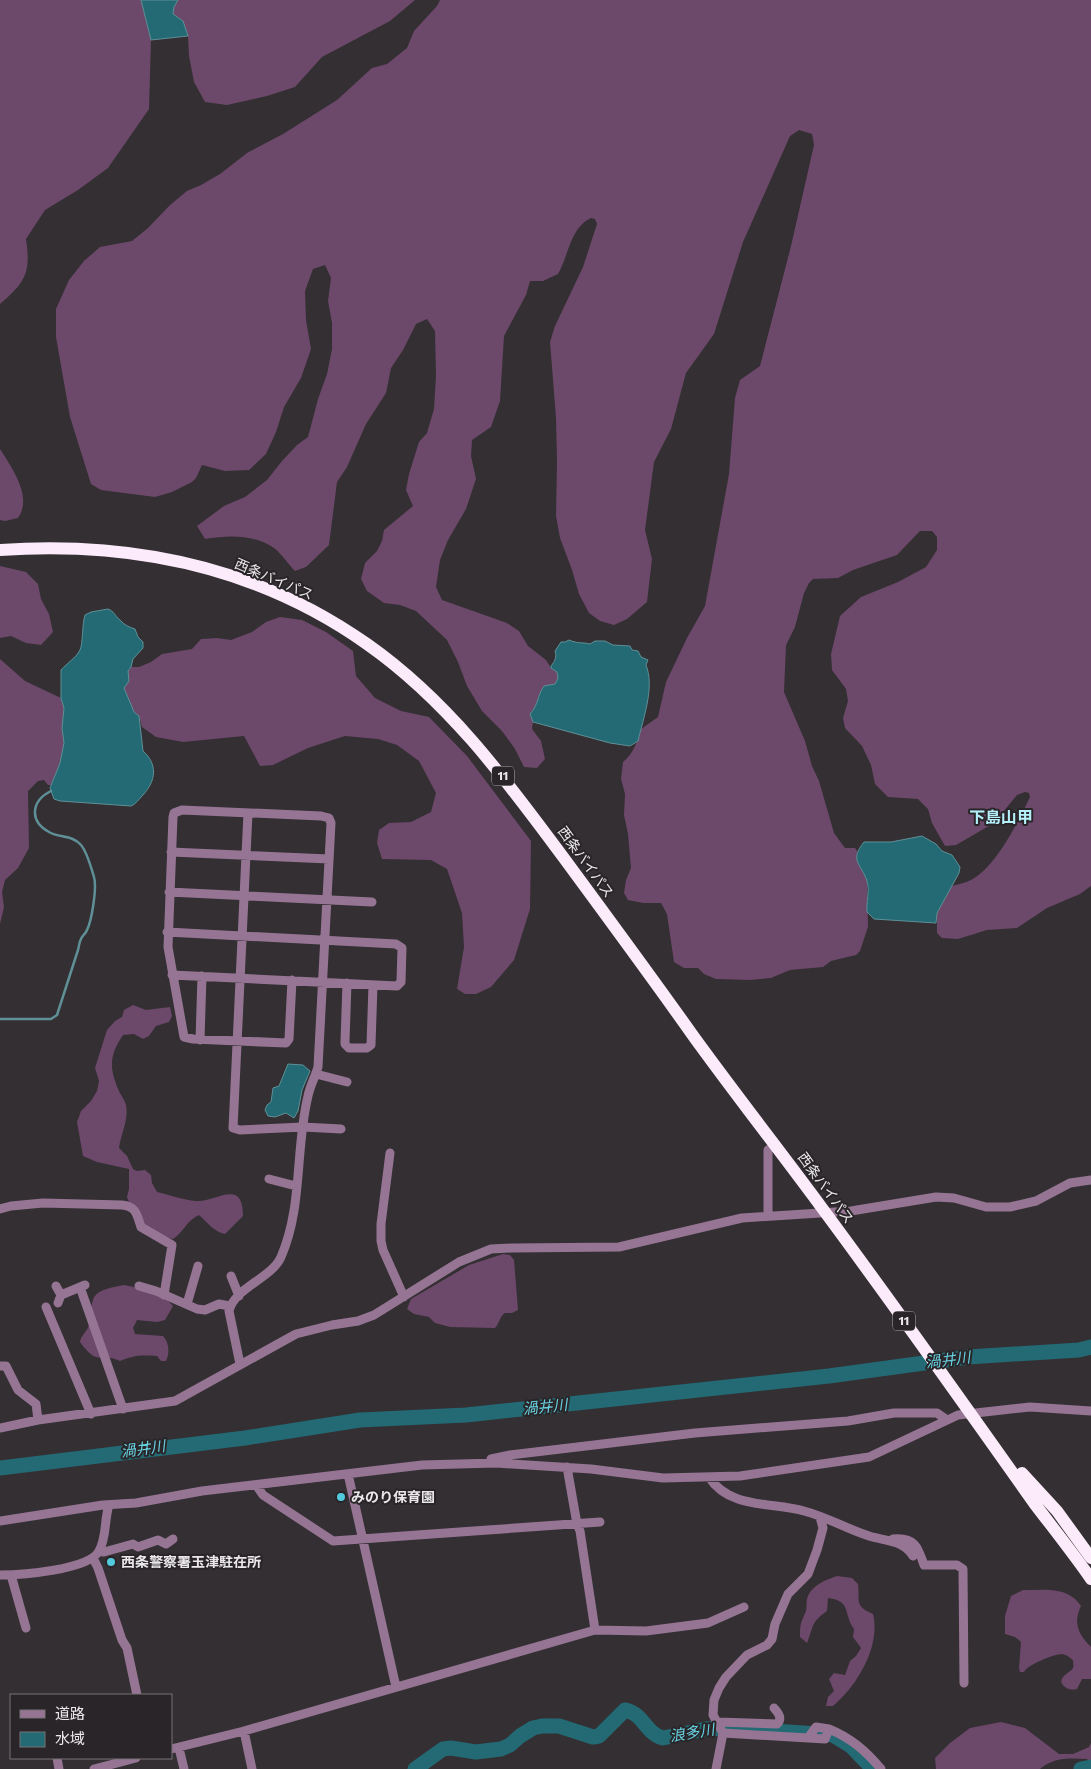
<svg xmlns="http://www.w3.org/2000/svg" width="1091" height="1769" font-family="'Work Sans','Noto Sans JP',sans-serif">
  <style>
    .forest { fill: #6c486a }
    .water { fill: #236a74; stroke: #5f9097 }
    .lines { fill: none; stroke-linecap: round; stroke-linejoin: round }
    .stream { stroke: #5f9097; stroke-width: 2.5 }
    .river { stroke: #236a74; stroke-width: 15 }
    .minor { stroke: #957593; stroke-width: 9 }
    .highway { stroke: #fcecfb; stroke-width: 12 }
    .poi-dot { fill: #53cadc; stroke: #292528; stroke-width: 2 }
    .labels { text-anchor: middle; stroke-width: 4; stroke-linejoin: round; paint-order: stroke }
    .shield { fill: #292528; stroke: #b0aeb0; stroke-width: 1 }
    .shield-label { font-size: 12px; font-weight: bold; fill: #eae8ea }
    .street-label { font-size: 14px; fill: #eae8ea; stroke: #292528 }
    .poi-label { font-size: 14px; font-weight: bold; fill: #eae8ea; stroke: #292528; text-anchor: start }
    .water-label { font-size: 15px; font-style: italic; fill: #68d3e3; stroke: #292528 }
    .quarter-label { font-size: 16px; font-weight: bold; fill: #b5eff9; stroke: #292528 }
  </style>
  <rect width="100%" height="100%" fill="#332f32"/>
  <!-- forest -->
  <path class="forest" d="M0 0H141L151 40 149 109 108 168 78 190 45 210 26 239C31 272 26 282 0 304Z
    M178 0H415L390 21 322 57 295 87 267 96 227 105 205 102 194 82 189 56 188 36 183 21 173 14 174 7Z
    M440 0H1091V886L1080 894 1047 908 1017 928 987 930 958 939 942 938 937 933V913L952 886C958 884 965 883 971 880 996 867 1018 822 1030 797L1029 793 1025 792 1017 795 994 823 956 845 945 846 932 823 928 809 918 799 888 797 875 784 871 765 862 746 845 728 843 718 848 701 846 689 832 670 831 654 840 616 861 597 898 582 926 567 937 550V537L932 531H920L897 555 853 570 838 578 813 579 809 583 804 593 795 627 786 645 784 692 805 741 812 766 819 781 834 833 845 848H855L857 851V859L867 880 868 927 860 951 856 955 831 961 823 967 790 970 771 978 750 980 716 979 704 974 698 968H684L674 962 667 914 661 903H643L628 900 624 893 626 880 631 868 628 834 624 815 625 794 621 779 623 762C634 753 637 742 641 729L658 717 666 682 687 638 705 606 729 474 735 398 740 380 760 366 791 246 814 145 812 134 799 130 790 136 743 242 714 334 686 373 671 429 654 462 645 530 652 559 647 602 627 619 614 625 600 621 589 613 579 594 572 570 560 538 556 516 557 462 556 418 550 342 555 326 583 267 597 224 595 219 591 218C570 228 569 255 558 274L543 281H530L526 295 504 336 500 401 491 427 472 440 471 456 476 479 466 509 448 540 440 560 436 587 442 600 507 623 519 631 528 646 546 660 551 668 557 672 558 678 555 684 544 686C537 696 539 704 530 714L533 722 532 729 541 741 545 759 537 768 524 767 515 749 502 731 482 711 467 686 458 662 447 640 416 611 400 605 384 603 367 591 361 579 365 563 377 551 382 541 384 530 413 506 406 490 409 474 419 442 427 433 434 409 436 376 435 331 427 319 416 324 403 350 391 368 386 393 366 424 347 467 337 482 329 545 306 567 295 571C288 564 282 554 274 548 253 534 228 535 205 539L197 526 224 506 245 497 267 480 282 461 297 445 308 437 318 399 327 374 332 349V323L328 301 331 278 325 265 313 269 305 291 306 320 311 349 301 378 284 407 276 432 266 454 249 470 225 471 202 465 196 478 192 482 172 492 155 497 101 490 91 484 70 417 56 337V309L69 280 84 261 100 247 132 241 148 228 170 205 187 191 201 185 220 174 247 153 283 134 337 100 372 68 387 64 407 48 414 31 437 6Z
    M0 449C12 468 33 497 18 518L5 521 0 520Z
    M0 566 26 572 38 584 41 599 49 614 53 632 41 645 26 643 11 636 0 638Z
    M280 617 302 620 326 632 353 651 356 676 375 698 401 711 429 717 467 756 531 841 530 909 514 960 491 987 476 994H465L457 989 464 947 462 913 447 869 431 860 382 859 377 843 379 830 389 823 411 822 431 812 436 793 419 761 397 745 378 739 345 736 308 748 273 765 260 766 244 736 183 742 156 737 142 727 139 716 134 712 124 688 128 671 131 667H139L151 662 162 654 192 649 201 639 217 638 231 640 252 632 266 622Z
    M0 659 25 681 61 698 64 708 62 728 64 743 60 763 51 785H48L44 780 38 781 28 791 29 848 18 868 5 880 2 892 4 907 0 924Z
    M133 1005 146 1010 170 1007 172 1016 169 1022 156 1026 149 1036 143 1039 134 1034 123 1035C109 1056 109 1068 119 1091 121 1096 125 1100 126 1105 129 1119 121 1134 119 1148L127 1156 133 1169 137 1171 145 1170 151 1175 152 1183 157 1192C170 1195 183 1200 196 1201 215 1203 243 1177 243 1216L225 1234C213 1231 208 1223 199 1215 185 1222 185 1231 173 1239 149 1232 135 1221 127 1197L129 1189V1169L97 1162 83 1156 77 1122 81 1111 91 1101 97 1091 99 1081 95 1068 107 1030 115 1021 122 1017 124 1010Z
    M503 1254 510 1255 514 1260 518 1310 512 1313H505C499 1317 500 1323 495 1328L450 1327 435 1323 429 1317 414 1314 407 1309 411 1299 469 1265Z
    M124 1285C136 1287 167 1296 173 1306L165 1320 157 1322 137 1320 133 1328 135 1334 163 1336C169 1342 170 1353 166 1361H161L157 1356C140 1355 135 1355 120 1361 99 1351 99 1368 80 1342 81 1335 87 1332 89 1325 91 1317 90 1308 93 1300 96 1289 114 1287 124 1285Z
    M837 1576 852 1578 858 1584C860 1601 854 1606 873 1614 881 1646 857 1686 833 1706H826L828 1697 834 1691 829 1679 834 1673 845 1675 850 1661 856 1656 861 1648 853 1637 854 1629C843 1614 852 1601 828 1598L827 1611C810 1623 814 1626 807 1643L800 1637C800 1623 801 1623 806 1611 807 1607 806 1603 807 1599 811 1585 826 1580 837 1576Z
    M1023 1590C1045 1590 1068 1586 1081 1606 1073 1623 1078 1634 1091 1647V1679H1082L1077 1689C1073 1690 1069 1690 1065 1687 1054 1679 1070 1673 1073 1668 1074 1665 1073 1663 1073 1660 1069 1657 1067 1655 1062 1654 1054 1654 1027 1665 1024 1672H1020L1019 1668 1021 1642 1015 1637 1005 1634V1616L1011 1596Z
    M1001 1722 1025 1728 1059 1754H1073L1089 1747 1091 1743V1765L1087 1759C1069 1758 1054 1757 1040 1769H936L935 1758 950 1743 970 1728Z"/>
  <!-- water -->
  <path class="water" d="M141 0H178L174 7 173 14 183 21 188 36 151 40Z
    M108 609C114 611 115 616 120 620 124 625 129 627 135 629L138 637 143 642V648L133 659 131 667 128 671 129 681 124 688 134 712 139 716 143 751C158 764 156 781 143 795 139 799 136 804 131 806L60 801 54 799 50 788 60 763 64 743 62 728 64 708 61 698V670C67 663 76 658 80 650 83 644 82 624 85 615L91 612Z
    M569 640C578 644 583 642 590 644L595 641H605L613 645 630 646 632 650 638 651 641 657 648 660 646 665C655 687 643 719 638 741L630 746 610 743 533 722 530 714C539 704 537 696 544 686L555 684 558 678 557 672 551 668V666C555 661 557 657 555 651L561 642H565Z
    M922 836 936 844 942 851 952 855 960 867 959 873 937 913 936 923 874 919 867 912C866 902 870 891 867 881 861 863 849 861 864 842H891Z
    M288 1064 303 1065 310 1071 302 1090 298 1111 294 1118 286 1113 275 1117 268 1116 265 1110 267 1105 271 1102 273 1088 279 1086Z"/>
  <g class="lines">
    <!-- stream -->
    <path class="stream" d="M0 1019H51L57 1015 78 950C79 947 79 942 81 939 82 936 86 933 87 930 92 920 97 887 94 877 91 867 87 852 81 845 73 835 59 838 49 832 29 821 31 801 51 791"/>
    <!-- river -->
    <path class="river" d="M0 1468 245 1438 360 1420 466 1415 829 1376 968 1357 1079 1350 1091 1347
      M415 1769 443 1749 451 1748 476 1752 501 1749 510 1745 520 1736 533 1728 542 1726H559L593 1737 599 1736 625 1710C643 1713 646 1734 663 1738L706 1729 728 1728 833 1735 851 1746 873 1769
      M1081 1769 1091 1767"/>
    <!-- minor -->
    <path class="minor" d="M248 813 233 1128 240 1130 303 1127 341 1129
      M171 852 329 859
      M169 892 372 902
      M167 932 396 944 402 948 401 982 397 986 172 975
      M347 983 345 1041V1044L349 1048H367L371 1045 373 985
      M200 1040 202 976
      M316 1074 347 1082
      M390 1153 381 1224V1241L383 1250 404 1297
      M269 1179 296 1186
      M0 1209 11 1206 43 1203 122 1205C136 1206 137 1215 141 1227L172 1245 164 1295
      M768 1216V1150L775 1145
      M231 1276 239 1296
      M56 1286 61 1295 58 1303
      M139 1286 156 1291 197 1309 205 1310 219 1304 230 1306
      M80 1287 123 1409
      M61 1295 85 1285
      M187 1304 198 1266
      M46 1307 91 1414
      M240 1364 229 1311C234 1288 272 1278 281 1257 303 1207 295 1149 308 1096 310 1086 315 1077 318 1067L331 823 329 818 321 816 182 810 174 813 173 817 168 947 184 1037 193 1039 286 1043 289 1039 292 980
      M0 1366H6L18 1390 36 1404 38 1420
      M0 1428 38 1420 175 1401 296 1334 332 1325 358 1321 374 1315 459 1262 491 1249 512 1248 619 1247 742 1218 851 1211 936 1197 954 1198 986 1207H1010L1036 1201 1070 1183 1091 1180
      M491 1459 510 1455 695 1433 848 1421 894 1413H937L947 1420
      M567 1467 577 1524 580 1531 595 1630
      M348 1474 396 1687
      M709 1477C729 1509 773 1502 804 1511 827 1517 847 1529 869 1536 885 1541 904 1540 913 1556
      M256 1485 263 1495 333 1541 600 1522
      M0 1521 103 1505 136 1503 202 1491 422 1465 496 1463 591 1469 663 1478 740 1476 869 1457 958 1415 1030 1407 1091 1411
      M893 1539C915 1537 918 1547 924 1565H957L963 1569 964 1683
      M99 1551 104 1552 133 1544 138 1547 158 1540 166 1544 173 1539
      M93 1558 98 1568 122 1640 127 1648 137 1695
      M0 1575C21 1575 89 1570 99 1551 107 1537 104 1520 109 1505
      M11 1575 26 1628
      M718 1722 777 1724C783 1718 778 1713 774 1708
      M829 1729C851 1738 866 1751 881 1769
      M244 1731 252 1769
      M808 1738 816 1727 829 1729 825 1739 723 1733 713 1715 714 1700 719 1688 726 1677 747 1655 767 1645 772 1639 775 1624 788 1594 808 1574 817 1550 823 1528 820 1517
      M179 1748 184 1769
      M171 1749 244 1731 595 1630 646 1631 708 1623 744 1607
      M57 1758 59 1769
      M94 1769 136 1758
      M716 1769 723 1733"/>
    <!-- highway -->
    <path class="highway" d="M0 550C132 541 258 567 367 644 451 703 509 784 569 865 611 922 653 979 694 1037 736 1095 780 1151 822 1208 894 1305 964 1404 1034 1503 1053 1528 1073 1553 1091 1579
      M1022 1473 1057 1511 1091 1558"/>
  </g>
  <!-- markers -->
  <g class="poi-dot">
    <circle cx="341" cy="1497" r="5"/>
    <circle cx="111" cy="1562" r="5"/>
  </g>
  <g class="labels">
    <!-- shield labels -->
    <g class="shield">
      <rect x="492" y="766.5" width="22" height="19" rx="4"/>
      <rect x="893" y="1311.5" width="22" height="19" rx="4"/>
    </g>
    <g class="shield-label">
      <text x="503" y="780">11</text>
      <text x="904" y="1325">11</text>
    </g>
    <!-- street labels -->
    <g class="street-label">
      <text transform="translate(274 579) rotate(23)" y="5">西条バイパス</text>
      <text transform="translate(586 862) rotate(54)" y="5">西条バイパス</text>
      <text transform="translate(826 1188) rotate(54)" y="5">西条バイパス</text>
    </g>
    <!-- poi labels -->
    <g class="poi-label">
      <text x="351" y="1502">みのり保育園</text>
      <text x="121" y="1567">西条警察署玉津駐在所</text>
    </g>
    <!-- water labels -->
    <g class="water-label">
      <text transform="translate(948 1360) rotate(-7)" y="5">渦井川</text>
      <text transform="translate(545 1407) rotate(-6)" y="5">渦井川</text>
      <text transform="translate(143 1449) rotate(-8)" y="5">渦井川</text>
      <text transform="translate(692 1733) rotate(-9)" y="5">浪多川</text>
    </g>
    <!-- quarter labels -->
    <g class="quarter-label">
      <text x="1001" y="823">下島山甲</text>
    </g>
  </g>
  <!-- legend -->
  <rect x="10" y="1694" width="162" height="65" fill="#292528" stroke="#767376"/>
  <rect x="20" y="1710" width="25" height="8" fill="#957593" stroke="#767376"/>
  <text x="55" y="1719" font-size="15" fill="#eae8ea">道路</text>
  <rect x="20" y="1732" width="25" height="15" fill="#236a74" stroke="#767376"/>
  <text x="55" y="1744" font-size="15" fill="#eae8ea">水域</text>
</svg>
